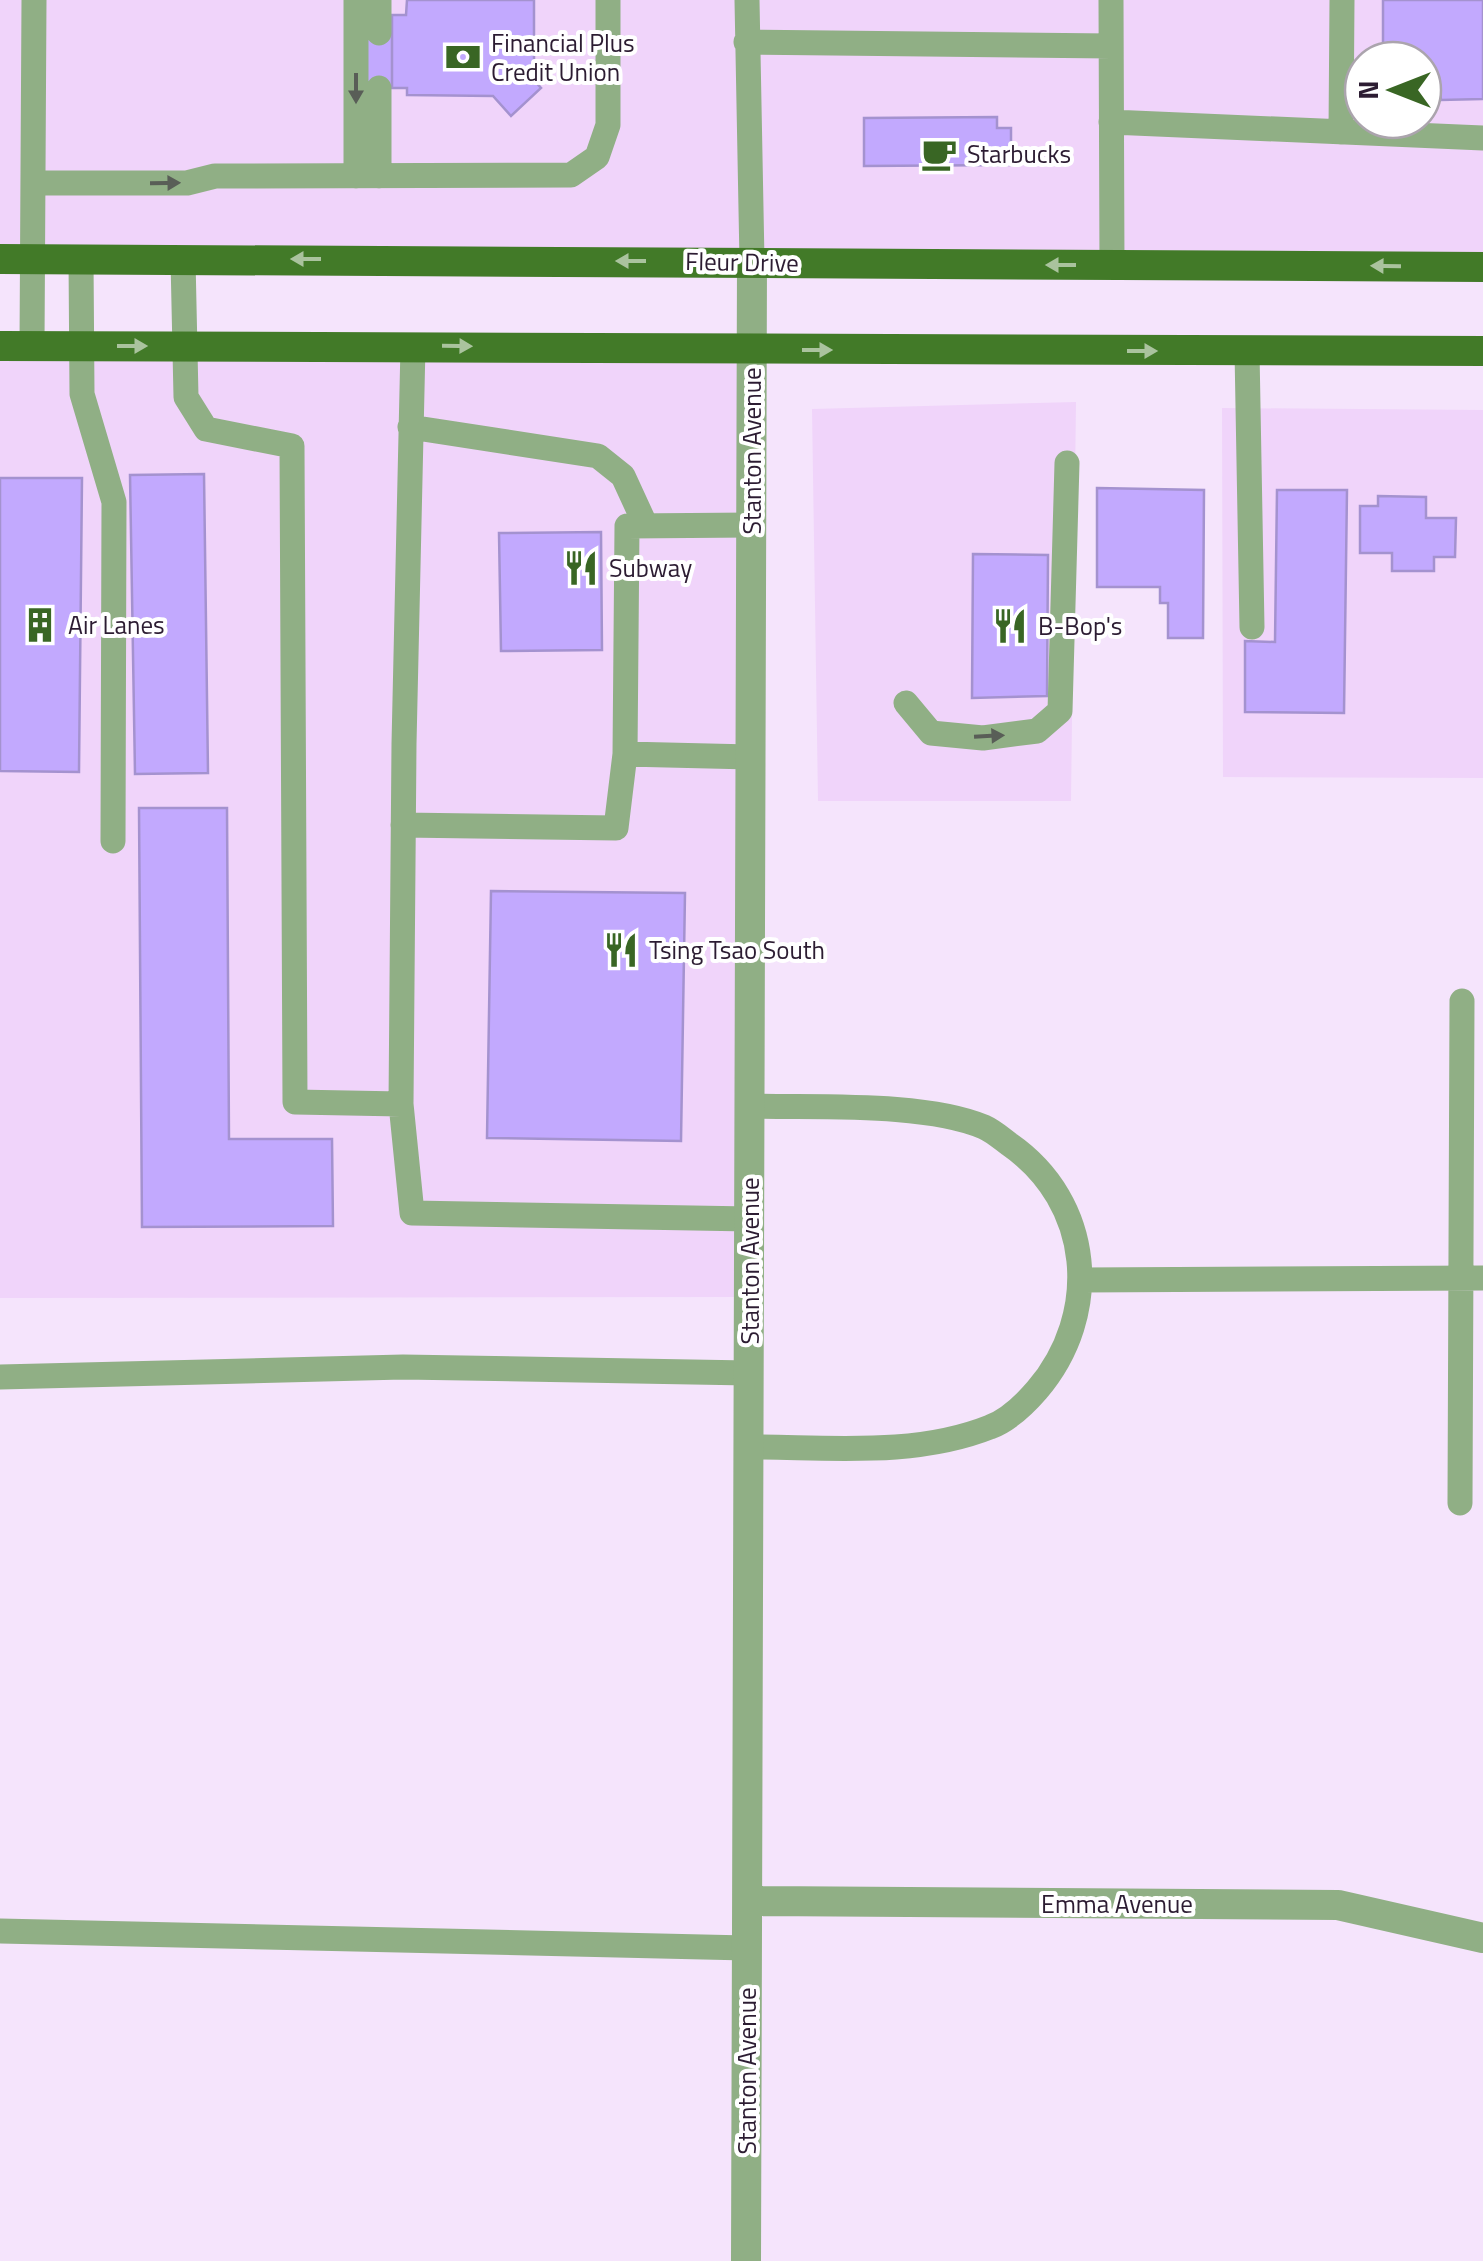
<svg xmlns="http://www.w3.org/2000/svg" width="1483" height="2261" font-family="'Titillium Web',sans-serif">
  <style>
    .built { fill: #f0d4fa; fill-rule: evenodd }
    .building { fill: #c2a9fe; stroke: #a492cf; stroke-width: 2.5 }
    .lines { fill: none; stroke-linecap: round; stroke-linejoin: round }
    .service { stroke: #90af85; stroke-width: 25 }
    .minor { stroke: #90af85; stroke-width: 30 }
    .primary { stroke: #427a28; stroke-width: 30 }
    .oneway { fill: #595e57 }
    .oneway2 { fill: #aac39e }
    .labels { text-anchor: middle; stroke-width: 8; stroke-linejoin: round; paint-order: stroke }
    .poi-label { font-size: 25px; fill: #2c1c32; stroke: #fff; text-anchor: start }
    .street-label { font-size: 25px; fill: #2c1c32; stroke: #fff }
  </style>
  <rect width="100%" height="100%" fill="#f5e4fc"/>
  <!-- built -->
  <path class="built" d="M0 0H1483V267L0 259ZM1363 60H1423V120H1363Z
    M0 346 752 350 749 1297 0 1298Z
    M1076 402 1071 801H818L812 409Z
    M1222 408 1483 410V778L1223 777Z"/>
  <!-- building -->
  <path class="building" d="M407 0H534V80L541 88 511 116 493 96 407 95V88H392V15H406Z
    M1383 0H1483V99L1441 100 1439 78H1423V60H1383Z
    M357 33H392V88H357Z
    M997 117V128H1011V165L864 166V118Z
    M204 474 208 773 135 774 130 475Z
    M0 478H82L79 772 0 771Z
    M1097 488 1204 490 1203 638H1168V603H1160V587H1097Z
    M1277 490H1347L1344 713 1245 712V641L1275 642Z
    M1378 496 1426 497V518H1456L1455 557H1434V571H1392V553H1360V506H1378Z
    M601 532 602 650 501 651 499 533Z
    M973 554 1048 555 1047 696 972 698Z
    M139 808H227L229 1139H332L333 1226 142 1227Z
    M491 891 685 893 681 1141 487 1138Z"/>
  <g class="lines">
    <!-- service -->
    <path class="service" d="M356 0V176
      M747 0 752 261
      M1111 0 1112 265
      M379 33V0
      M746 42 1111 46
      M379 88V176
      M1111 122 1483 138
      M1341 132 1342 0
      M33 183H187L215 176 571 175 597 157 608 125V0
      M81 259 82 394 114 502 113 841
      M183 259 186 397 206 429 292 446 295 1102 401 1104 404 744 413 346
      M32 346 34 0
      M1247 351 1252 627
      M410 427 598 456 623 476 646 526
      M906 703 931 733 983 738 1037 731 1060 711 1067 463
      M751 757 625 754 627 526 752 525
      M403 825 616 828 625 754
      M401 1104 412 1213 750 1219
      M1081 1280 1483 1278
      M0 1377 403 1367 749 1373
      M749 1447C829 1447 915 1457 990 1427 1009 1420 1024 1405 1037 1390 1102 1314 1093 1202 1009 1144 1001 1138 993 1131 984 1127 925 1102 817 1108 750 1106
      M1460 1503 1462 1001
      M0 1931 747 1948"/>
    <!-- minor -->
    <path class="minor" d="M748 1901 1338 1905 1483 1938
      M746 2261 752 261"/>
    <!-- primary -->
    <path class="primary" d="M0 259 1483 267
      M0 346 1483 351"/>
  </g>
  <!-- one-way arrows -->
  <defs><path id="oneway-solid" d="M-6-.8H1V-3.2L6.5 0L1 3.2V.8H-6Z" transform="scale(2.5)"/></defs>
  <g class="oneway">
    <use href="#oneway-solid" transform="translate(356 88) rotate(90)"/>
    <use href="#oneway-solid" transform="translate(165 183) rotate(-1)"/>
    <use href="#oneway-solid" transform="translate(989 736) rotate(-3)"/>
  </g>
  <g class="oneway2">
    <use href="#oneway-solid" transform="translate(306 259) rotate(-180)"/>
    <use href="#oneway-solid" transform="translate(631 261) rotate(-180)"/>
    <use href="#oneway-solid" transform="translate(1061 265) rotate(180)"/>
    <use href="#oneway-solid" transform="translate(1386 266) rotate(-179)"/>
    <use href="#oneway-solid" transform="translate(132 346)"/>
    <use href="#oneway-solid" transform="translate(457 346) rotate(1)"/>
    <use href="#oneway-solid" transform="translate(817 350)"/>
    <use href="#oneway-solid" transform="translate(1142 351)"/>
  </g>
  <!-- icons -->
  <defs>
    <symbol id="bank-bare" viewBox="-9 -9 18 18"><path d="M-6-4H6V4H-6ZM0-2.3a2.3 2.3 0 1 0 0 4.6a2.3 2.3 0 1 0 0-4.6Z" fill="#396624" stroke="#fff" stroke-width="2.5" paint-order="stroke"/></symbol>
    <symbol id="cafe-bare" viewBox="-9 -9 18 18"><path d="M-5.5-4.5H6V0H3Q3 3.5 0 3.5H-2.5Q-5.5 3.5-5.5 0ZM3-3.2v2h1.7v-2ZM-6 4.5H4V6H-6Z" fill="#396624" stroke="#fff" stroke-width="2.5" paint-order="stroke"/></symbol>
    <symbol id="restaurant-bare" viewBox="-9 -9 18 18"><path d="M-5-6h1v4h1v-4h1v4h1v-4h1v5L-1.5 .5V6h-2V.5L-5-1ZM5-6V6H3V1.5H1.5Q1.5-4 5-6Z" fill="#396624" stroke="#fff" stroke-width="2.5" paint-order="stroke"/></symbol>
    <symbol id="building-bare" viewBox="-9 -9 18 18"><path d="M-4-6H4V6H1V3H-1V6H-4ZM-2.5-4.3h1.7v1.8h-1.7ZM.8-4.3h1.7v1.8H.8ZM-2.5-1h1.7V.8h-1.7ZM.8-1h1.7V.8H.8Z" fill="#396624" stroke="#fff" stroke-width="2.5" paint-order="stroke"/></symbol>
  </defs>
  <g fill-rule="evenodd">
    <use href="#bank-bare" x="438" y="32" width="50" height="50"/>
    <use href="#cafe-bare" x="914" y="129" width="50" height="50"/>
    <use href="#restaurant-bare" x="556" y="543" width="50" height="50"/>
    <use href="#building-bare" x="15" y="600" width="50" height="50"/>
    <use href="#restaurant-bare" x="985" y="601" width="50" height="50"/>
    <use href="#restaurant-bare" x="596" y="925" width="50" height="50"/>
  </g>
  <g class="labels">
    <!-- poi labels -->
    <g class="poi-label">
      <text x="491" y="52">Financial Plus<tspan x="491" dy="29">Credit Union</tspan></text>
      <text x="967" y="163">Starbucks</text>
      <text x="609" y="577">Subway</text>
      <text x="68" y="634">Air Lanes</text>
      <text x="1038" y="635">B-Bop's</text>
      <text x="649" y="959">Tsing Tsao South</text>
    </g>
    <!-- street labels -->
    <g class="street-label">
      <text transform="translate(742 262) rotate(1)" y="9">Fleur Drive</text>
      <text transform="translate(752 451) rotate(-90)" y="9">Stanton Avenue</text>
      <text transform="translate(750 1261) rotate(-90)" y="9">Stanton Avenue</text>
      <text x="1117" y="1913">Emma Avenue</text>
      <text transform="translate(747 2071) rotate(-90)" y="9">Stanton Avenue</text>
    </g>
  </g>
  <!-- north arrow -->
  <g transform="translate(1393 90) rotate(270)"><circle r="48" fill="#ffffff" stroke="#aba4ad" stroke-width="2.5"/>
  <path d="M0-8L18 38L0 25L-18 38Z" fill="#396624"/>
  <text y="-15" font-size="28" font-weight="bold" text-anchor="middle" fill="#2c1c32">N</text>
  </g>
</svg>
